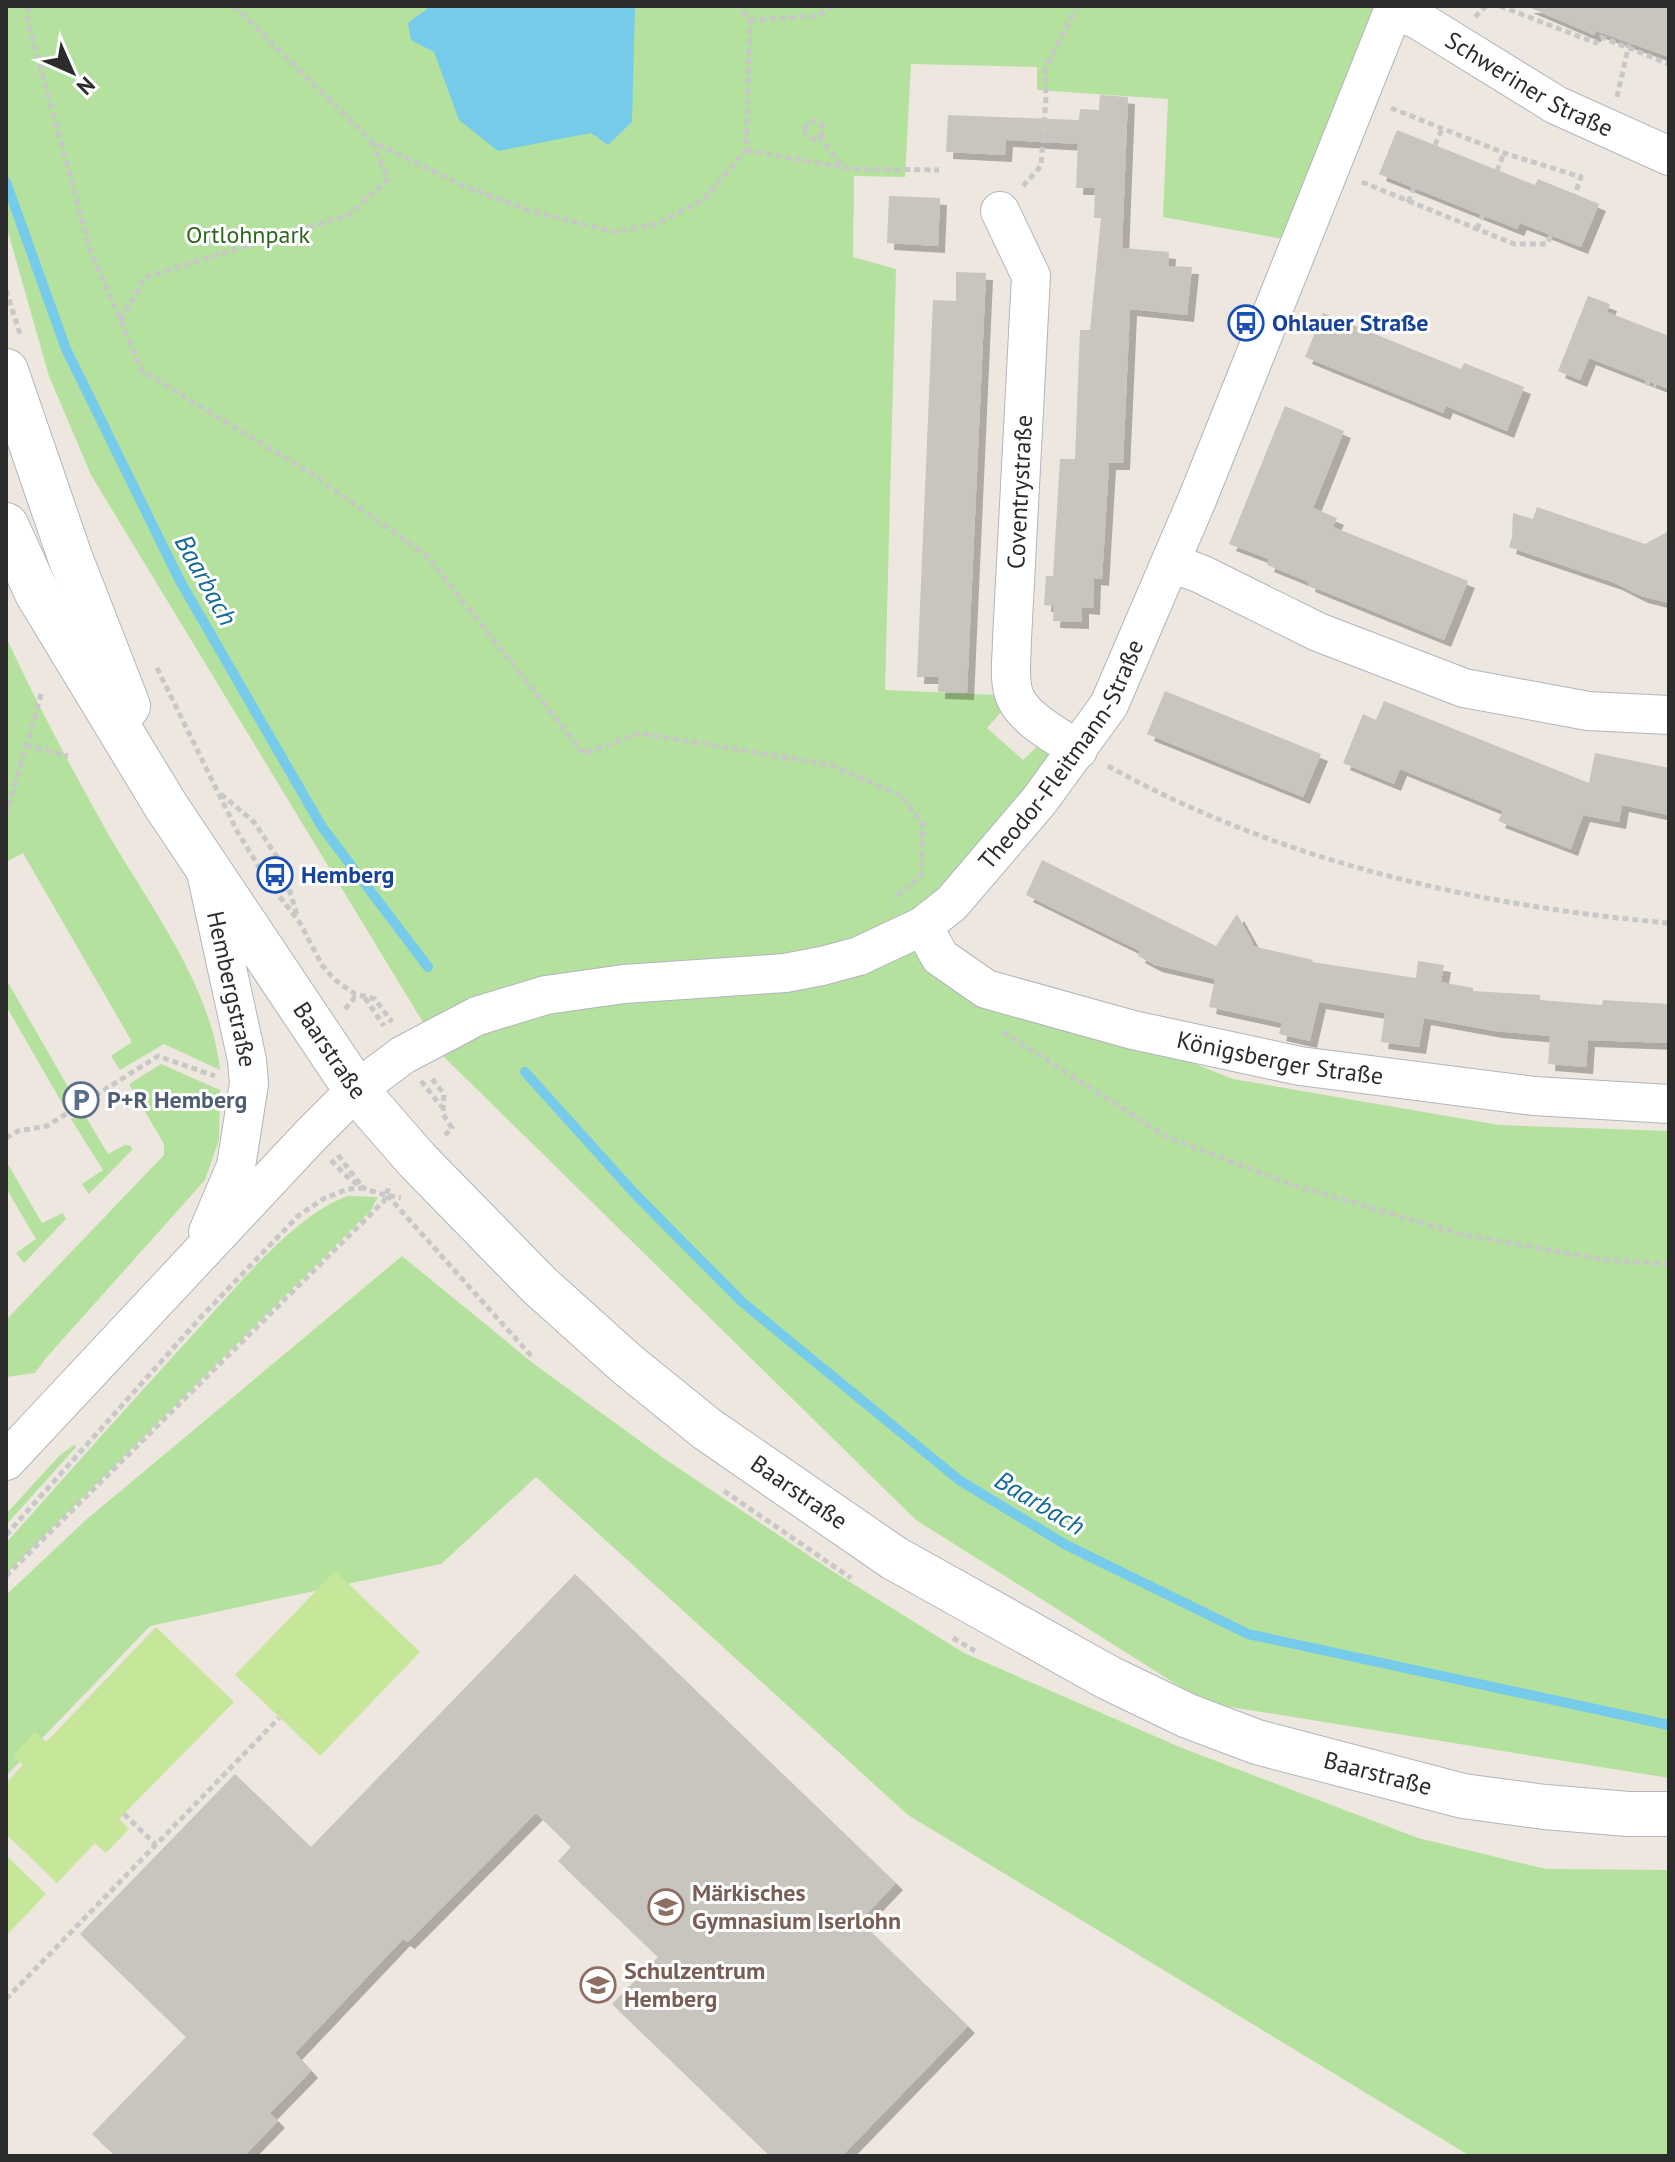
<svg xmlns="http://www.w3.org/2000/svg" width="1675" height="2162" font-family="'PT Sans',sans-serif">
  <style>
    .green { fill: #b4e19e }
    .pitch { fill: #c6e79a }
    .water { fill: #77cbea }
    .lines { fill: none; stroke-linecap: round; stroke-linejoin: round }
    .stream { stroke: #77cbea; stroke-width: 10 }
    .building { fill: #c8c4be; filter: url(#shadow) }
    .minor-casing { stroke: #b2b5be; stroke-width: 40 }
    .secondary-casing { stroke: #b2b5be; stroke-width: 46 }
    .path { stroke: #c8c8c8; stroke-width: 5; stroke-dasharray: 6 4; stroke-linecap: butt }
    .minor { stroke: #fff; stroke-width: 38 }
    .secondary { stroke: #fff; stroke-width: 44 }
    .labels { text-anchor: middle; stroke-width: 6; stroke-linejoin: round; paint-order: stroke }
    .street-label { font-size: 24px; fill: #2c2c2c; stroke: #fff }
    .park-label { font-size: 24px; fill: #2d671e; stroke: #fff }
    .transit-label { font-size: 24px; font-weight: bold; fill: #164399; stroke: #fff; text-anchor: start }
    .service-label { font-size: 24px; font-weight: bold; fill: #4e5e75; stroke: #fff; text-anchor: start }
    .education-label { font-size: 24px; font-weight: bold; fill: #785e54; stroke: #fff; text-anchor: start }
    .water-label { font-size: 26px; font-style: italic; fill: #136a98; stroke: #fff }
  </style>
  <defs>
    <filter id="shadow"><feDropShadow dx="7" dy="7" stdDeviation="0" flood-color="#0004"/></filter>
  </defs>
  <rect width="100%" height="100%" fill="#ede7df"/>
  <!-- green -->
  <path class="green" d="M6 6H1392L1299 242 1163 217 1168 99 1037 90V67L911 64 905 177 854 176 853 257 896 269 885 690 998 695 1002 711 987 728 1023 760 1041 743 1057 763 926 921 990 983 1233 1079 1499 1125 1669 1131V1778L1206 1703 916 1520 444 1057 91 475 49 376 6 225Z
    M6 637C35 700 68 762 102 823 144 899 211 982 220 1070L164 1044 120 1070 111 1056 132 1042 23 853 6 862Z
    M6 979 76 1101 65 1108 6 1006Z
    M161 1064 220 1090 219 1140 205 1180 46 1358 35 1373 6 1377V1320L164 1155V1144L129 1084Z
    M83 1112 108 1154 125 1145 131 1146 132 1150 89 1194 82 1184 103 1170 71 1119Z
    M6 1161 42 1223 63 1213 66 1219 24 1263 16 1253 36 1239 6 1188Z
    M348 1196 378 1197 371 1210 308 1273 6 1574V1543C70 1471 134 1399 198 1329 238 1286 294 1215 348 1196Z
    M402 1256 534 1364 662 1457 829 1569 964 1653 1182 1748 1418 1838 1546 1869 1669 1870V2156H1470L908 1815 536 1477 441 1564 150 1626 6 1776V1595L87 1519Z
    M74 1445 76 1447 6 1525V1514L60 1455Z"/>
  <!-- pitch -->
  <path class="pitch" d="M335 1571 420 1652 320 1756 235 1675Z
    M156 1627 234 1702 119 1819 129 1829 106 1853 95 1843 57 1883 6 1834V1783L23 1765 13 1755 35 1732 46 1742Z
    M6 1855 46 1894 6 1936Z"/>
  <!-- water -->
  <path class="water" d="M431 6H635L632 122 608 145 591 133 498 151 459 120 434 52 411 40 408 23Z"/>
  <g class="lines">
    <!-- stream -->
    <path class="stream" d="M6 182 66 349 180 581 322 827 428 967
      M525 1072 635 1194 742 1302 959 1480 1066 1545 1248 1634 1669 1725"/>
  </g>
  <!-- building -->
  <path class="building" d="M1526 6H1669V57L1596 31 1594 35Z
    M1100 95 1128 97 1122 248 1169 252 1168 266 1192 267 1187 315 1130 309 1123 463H1109L1102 579 1094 578 1093 608 1082 607V622L1053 621 1054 606 1044 605 1046 576H1053L1060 459H1075L1080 330H1090L1101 218H1094L1095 188H1076L1078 144 1006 140 1005 155 946 152 948 115 1079 120 1080 109 1099 110Z
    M1397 130 1535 185 1538 179 1599 204 1581 247 1520 223 1517 229 1379 174Z
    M889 196 940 198 938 246 887 243Z
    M956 272 986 273 967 693 938 692 939 677H917L933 300 956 301Z
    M1588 296 1610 304 1607 312 1669 336V389L1589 358 1580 380 1558 371Z
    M1323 313 1461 369 1464 363 1524 387 1507 431 1446 406 1443 413 1305 357Z
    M1285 406 1344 431 1313 508 1337 518 1333 527 1468 581 1444 640 1308 585 1309 582 1267 565 1269 559 1229 544Z
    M1537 507 1645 544 1669 531V603L1641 596 1615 583 1509 547 1512 537 1513 513 1533 519Z
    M1165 691 1321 754 1303 797 1147 734Z
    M1384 701 1589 783 1595 753 1669 768V815L1622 805 1619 822 1583 815 1571 849 1498 821 1503 811 1400 769 1394 784 1343 763 1363 714 1376 720Z
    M1042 860 1216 946 1237 914 1253 943 1252 946 1313 960 1312 962 1416 978 1418 961 1444 965 1441 982 1473 988V991L1540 995V1000L1602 1005 1603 1000 1669 1004V1043L1588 1040 1586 1067 1548 1064 1550 1036 1495 1031 1424 1018 1419 1047 1381 1042 1385 1013 1319 1002 1310 1041 1279 1034 1282 1023 1209 1007 1215 979 1155 965 1138 956 1140 951 1026 895Z
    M575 1574 896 1883 860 1921 968 2026 842 2156H770L612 2004 658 1957 558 1861 571 1847 536 1813 408 1942 403 1939 295 2053 311 2071 270 2113 278 2121 244 2156H116L92 2134 186 2037 80 1934 235 1774 311 1847Z"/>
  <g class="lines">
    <defs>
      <g id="minor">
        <path id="s1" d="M1393 9 1420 21 1556 105 1669 156"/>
        <path d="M1000 211 1031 276 1012 639C1012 656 1008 681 1015 697 1025 720 1058 736 1078 750"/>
        <path d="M1171 563 1201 574 1318 632 1464 688 1588 711 1669 715"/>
        <path id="s2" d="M206 872 247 1060 249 1084 236 1166 208 1232"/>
        <path id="s3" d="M923 926 940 957 986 989 1133 1030 1300 1066 1534 1096 1669 1104"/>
        <path id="s4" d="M6 1461 310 1136 356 1090 403 1055 477 1016 546 995 624 984 785 973 822 966 859 956 923 926 952 903 1039 801 1109 705 1197 500 1395 6"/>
      </g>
      <g id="secondary">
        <path d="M6 371 70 557 128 706"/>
        <path id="s5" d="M6 525 37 593 166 806 356 1090 417 1160 540 1286 628 1365 707 1429 894 1558 1109 1678 1188 1716 1257 1742 1463 1796 1545 1807 1628 1814H1669"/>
      </g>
    </defs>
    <!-- minor casing -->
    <use href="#minor" class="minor-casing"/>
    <!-- secondary casing -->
    <use href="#secondary" class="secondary-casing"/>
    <!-- path -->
    <path class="path" d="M29 6 27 18 90 249 142 371 312 474 427 556 584 754 639 733 831 765 902 796 923 825 921 876 893 899
      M234 6 371 141 466 187 531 211 614 232 654 225 703 200 746 150 750 20 738 6
      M1500 6 1596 43 1601 37 1669 64
      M1475 17 1486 6
      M750 20 817 16 834 6
      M1617 97 1629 44
      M1391 108 1504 153 1581 177 1575 194
      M805 130a9 9 0 1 1 18 0a9 9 0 1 1-18 0Z
      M819 136 840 164
      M1435 145 1442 129
      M746 150 852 169 939 170
      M1497 171 1504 153
      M1362 182 1514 244H1547L1551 235
      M1023 186 1041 166 1046 97 1045 69 1077 6
      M1408 202 1414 187
      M1477 229 1483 215
      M6 290 21 337
      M121 320 145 277 349 215 388 179 372 142
      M1648 380 1647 383 1656 386
      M157 668 237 831 267 880 300 923 322 965 335 980 355 994 375 999 392 1022
      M26 745 68 756
      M1108 766C1279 861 1475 906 1669 923
      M221 794 254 822 281 863 298 918
      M6 815 42 691
      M365 998 384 1026
      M345 1009 353 1000 355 994
      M1003 1032 1167 1137 1290 1184 1460 1234 1605 1260 1669 1264
      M432 1079 444 1094 443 1114 452 1128 445 1135
      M421 1081 442 1107
      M6 1138 18 1131 47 1126 158 1056 215 1076
      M331 1160C356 1188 365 1191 401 1198
      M387 1195 533 1358
      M724 1491 851 1578
      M6 1535 201 1317 298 1216 323 1199 348 1189 363 1188 338 1155
      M6 1576 384 1201 390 1184
      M953 1638 975 1651
      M124 1814 156 1845
      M6 1999 279 1718"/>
    <!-- minor -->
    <use href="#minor" class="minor"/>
    <!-- secondary -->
    <use href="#secondary" class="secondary"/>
  </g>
  <!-- icons -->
  <defs>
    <symbol id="bus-ring" viewBox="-11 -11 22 22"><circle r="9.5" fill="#fff" stroke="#1a4fb4" stroke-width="1.5"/><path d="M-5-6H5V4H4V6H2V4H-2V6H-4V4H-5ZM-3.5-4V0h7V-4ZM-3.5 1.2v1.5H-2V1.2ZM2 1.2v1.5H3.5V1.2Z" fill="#1a4fb4"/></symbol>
    <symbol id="parking-ring" viewBox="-11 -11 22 22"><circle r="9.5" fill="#fff" stroke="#5c6f8a" stroke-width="1.5"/><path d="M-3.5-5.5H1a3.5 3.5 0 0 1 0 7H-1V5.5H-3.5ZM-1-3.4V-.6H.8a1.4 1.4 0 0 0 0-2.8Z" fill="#5c6f8a"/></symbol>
    <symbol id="school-ring" viewBox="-11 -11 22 22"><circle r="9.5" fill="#fff" stroke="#8d6e63" stroke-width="1.5"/><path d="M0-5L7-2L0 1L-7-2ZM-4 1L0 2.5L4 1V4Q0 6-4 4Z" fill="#8d6e63"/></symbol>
  </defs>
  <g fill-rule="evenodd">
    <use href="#bus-ring" x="1226" y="303" width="40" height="40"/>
    <use href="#bus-ring" x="255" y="855" width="40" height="40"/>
    <use href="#parking-ring" x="61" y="1080" width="40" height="40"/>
    <use href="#school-ring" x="646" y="1887" width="40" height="40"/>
    <use href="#school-ring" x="578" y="1965" width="40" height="40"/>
  </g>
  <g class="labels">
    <!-- street labels -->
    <g class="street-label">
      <text dy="8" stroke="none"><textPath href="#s1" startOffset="156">Schweriner Straße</textPath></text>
      <text transform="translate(1020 492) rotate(-87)" y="8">Coventrystraße</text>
      <text dy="8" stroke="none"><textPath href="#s4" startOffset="1334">Theodor-Fleitmann-Straße</textPath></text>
      <text dy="8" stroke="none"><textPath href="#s2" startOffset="120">Hembergstraße</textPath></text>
      <text dy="8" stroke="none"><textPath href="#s5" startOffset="618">Baarstraße</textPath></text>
      <text dy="8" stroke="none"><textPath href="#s3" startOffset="394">Königsberger Straße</textPath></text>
      <text dy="8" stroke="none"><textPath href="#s5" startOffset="1266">Baarstraße</textPath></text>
      <text dy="8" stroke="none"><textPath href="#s5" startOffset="1914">Baarstraße</textPath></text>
    </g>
    <!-- park labels -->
    <g class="park-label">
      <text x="248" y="243">Ortlohnpark</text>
    </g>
    <!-- transit labels -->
    <g class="transit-label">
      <text x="1272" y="331">Ohlauer Straße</text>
      <text x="301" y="883">Hemberg</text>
    </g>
    <!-- service labels -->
    <g class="service-label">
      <text x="107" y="1108">P+R Hemberg</text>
    </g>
    <!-- education labels -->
    <g class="education-label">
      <text x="692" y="1901">Märkisches<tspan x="692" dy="28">Gymnasium Iserlohn</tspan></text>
      <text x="624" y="1979">Schulzentrum<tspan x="624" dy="28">Hemberg</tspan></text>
    </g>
    <!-- water labels -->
    <g class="water-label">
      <text transform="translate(206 580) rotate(61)" y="9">Baarbach</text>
      <text transform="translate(1040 1503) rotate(31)" y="9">Baarbach</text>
    </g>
  </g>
  <!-- border -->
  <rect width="1675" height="2162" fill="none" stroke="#2c2c2c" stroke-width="16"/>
  <!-- north arrow -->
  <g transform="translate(72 72) rotate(135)" stroke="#ffffff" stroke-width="6" paint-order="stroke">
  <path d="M0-6L14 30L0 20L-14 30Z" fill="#2c2c2c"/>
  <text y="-12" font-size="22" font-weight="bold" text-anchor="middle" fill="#2c2c2c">N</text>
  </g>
</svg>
